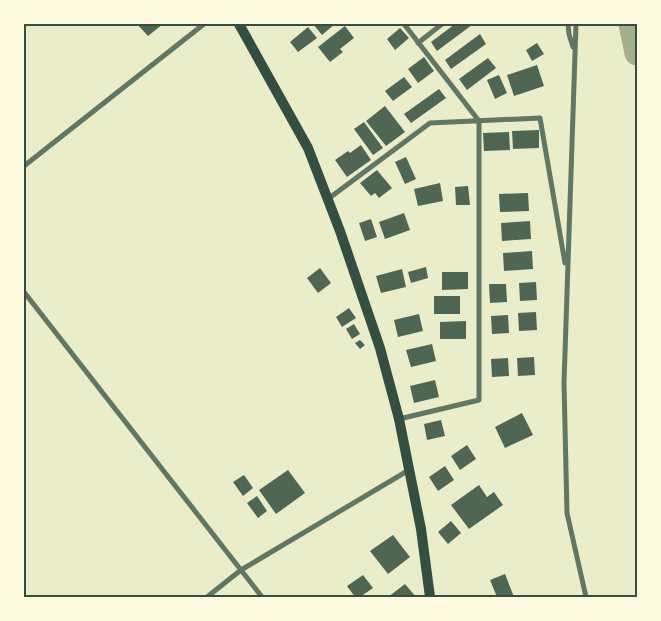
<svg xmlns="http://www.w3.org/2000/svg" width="661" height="621" font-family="'Noto Sans',sans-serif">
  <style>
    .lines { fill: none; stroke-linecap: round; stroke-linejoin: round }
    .river { stroke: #a3b18a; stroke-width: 25 }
    .building { fill: #4f6655 }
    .minor { stroke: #617663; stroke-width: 5 }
    .primary { stroke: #344e41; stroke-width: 10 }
    .neatline { fill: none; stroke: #344e41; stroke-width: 2 }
  </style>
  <rect width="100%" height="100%" fill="#e9edc9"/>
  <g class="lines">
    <!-- river -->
    <path class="river" d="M631 24 637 53"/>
  </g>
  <!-- building -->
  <path class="building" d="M137 24H163L148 36Z
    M313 24H335L322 35Z
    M455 24H471L472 25 437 51 431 42Z
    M345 26 354 38 340 49 343 52 330 62 318 47Z
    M308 27 317 38 298 52 290 42Z
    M400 28 409 38 395 50 387 39Z
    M480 34 486 44 451 69 445 60Z
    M537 43 544 54 532 61 526 50Z
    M424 57 434 71 418 83 408 69Z
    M488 58 496 68 467 90 459 79Z
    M537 65 544 86 514 96 507 75Z
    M499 75 507 93 495 99 487 80Z
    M404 77 412 87 393 101 385 91Z
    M439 89 446 98 411 123 404 114Z
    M385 106 405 132 386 146 366 121Z
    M364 122 383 148 373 155 354 129Z
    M539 130V148L513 149 512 131Z
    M509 132 510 150 484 151 483 133Z
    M361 145 371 160 347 177 335 160 348 151 350 153Z
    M406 157 416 179 405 184 395 162Z
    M377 170 392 188 379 198 375 193 371 196 360 183Z
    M440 183 443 201 418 206 414 189Z
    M468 186 470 205H456L455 187Z
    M528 193 529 211 500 212 499 194Z
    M404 213 410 230 385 239 379 222Z
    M371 219 377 237 365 241 359 223Z
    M530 221 531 239 502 241 501 223Z
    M532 251 533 269 504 271 503 253Z
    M426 267 428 278 411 283 408 272Z
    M320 268 331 283 318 293 307 278Z
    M402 269 406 287 381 293 376 276Z
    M442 272H468V289L442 290Z
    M536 282 537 300 520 301 519 283Z
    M489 284H506L507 302 490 303Z
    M434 296H460V314H434Z
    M349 308 356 318 342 327 336 317Z
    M536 312 537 330 519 331 518 313Z
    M419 314 423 331 398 337 394 320Z
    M508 315 509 333 492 334 491 316Z
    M466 321V339H440V322Z
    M354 324 360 334 352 339 346 329Z
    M360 340 365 345 360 349 355 343Z
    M432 344 436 361 411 367 406 350Z
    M534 357 535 375 518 376 517 358Z
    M508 358 509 376 492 377 491 359Z
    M435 380 439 397 414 403 410 386Z
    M522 413 533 435 505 448 495 427Z
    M441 420 445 436 427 440 424 424Z
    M467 445 476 459 460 470 451 456Z
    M445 466 454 480 438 491 429 477Z
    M288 470 305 493 276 514 259 490Z
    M244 475 253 488 243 496 233 482Z
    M479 485 487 497 494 492 503 505 469 529 451 505Z
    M257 496 267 511 258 518 247 503Z
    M451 521 461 533 448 544 438 532Z
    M393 535 410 557 388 574 370 551Z
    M505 574 514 597H497L490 580Z
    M363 575 373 588 360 597H355L347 586Z
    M405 584 416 597H388Z"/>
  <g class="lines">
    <!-- minor -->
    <path class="minor" d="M568 24 569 34 573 47
      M576 24 564 383 567 513 586 597
      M418 43 442 24
      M24 166 204 24
      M328 199 430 123 540 118 565 263
      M24 292 262 597
      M399 419 479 400V121L404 24
      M207 597 241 570 409 470"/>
    <!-- primary -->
    <path class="primary" d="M239 24 308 148 340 231 380 348 399 419 421 529 430 597"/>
  </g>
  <!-- border -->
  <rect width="661" height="621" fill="none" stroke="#fefae0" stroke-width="50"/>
  <rect x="25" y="25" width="611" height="571" class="neatline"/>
</svg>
